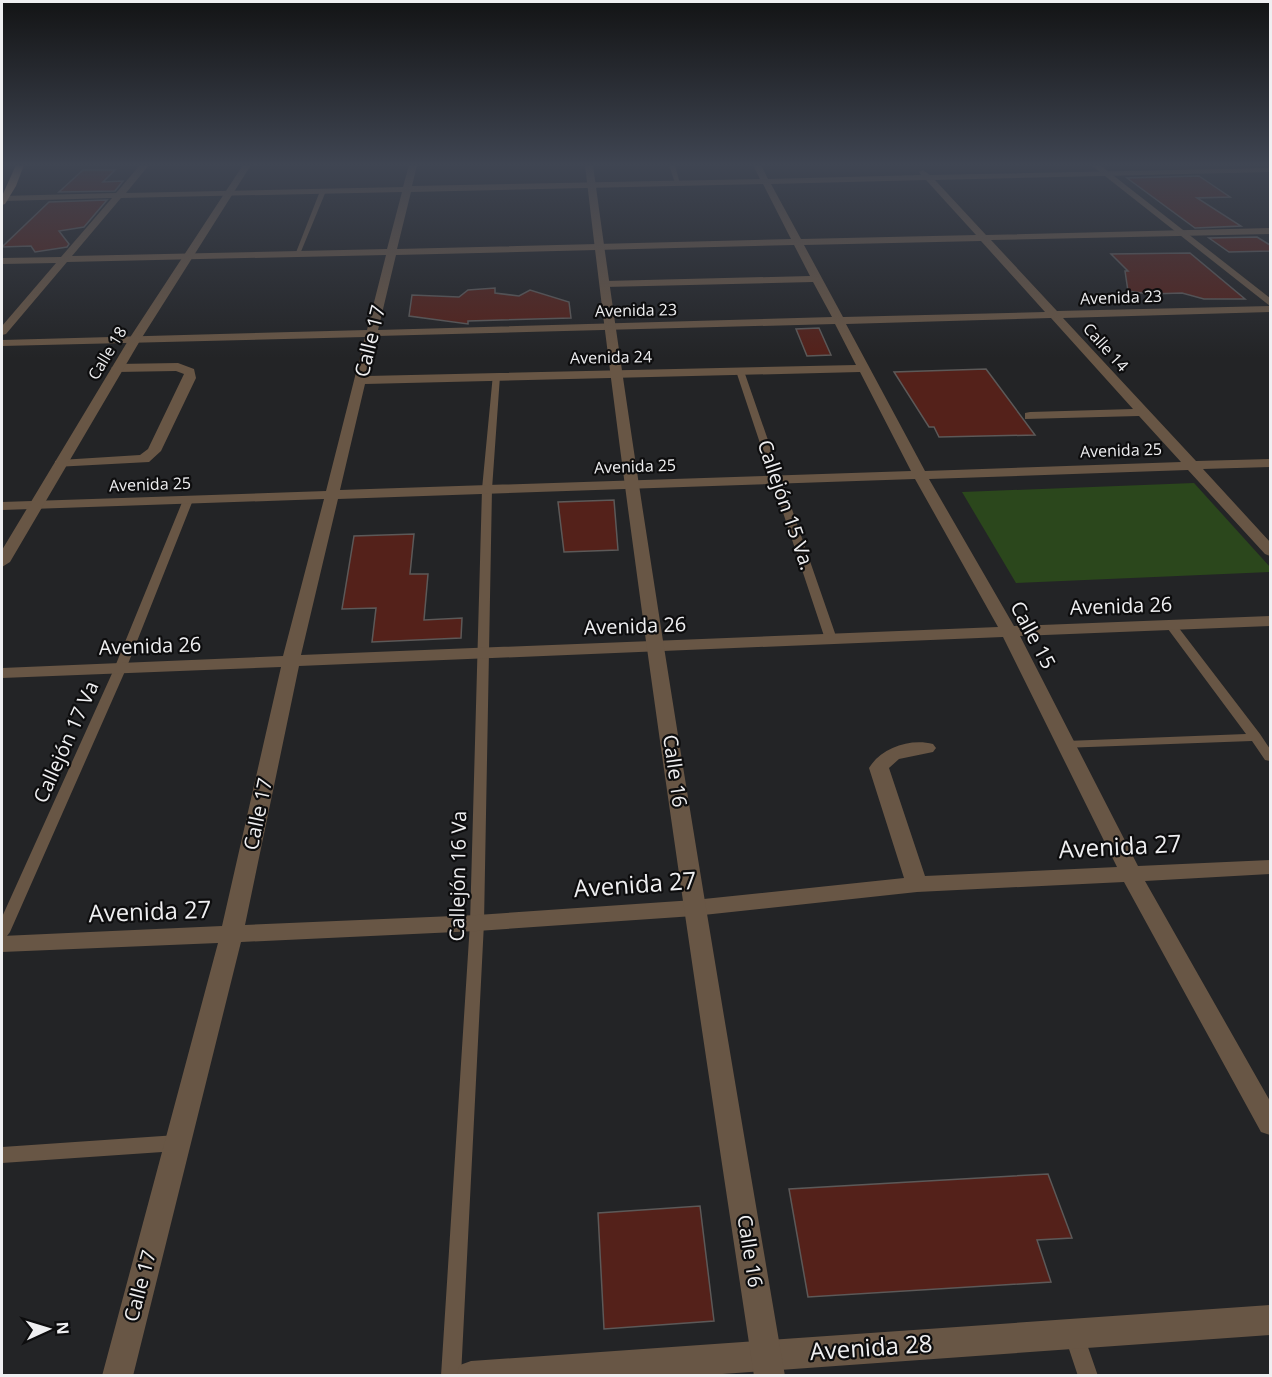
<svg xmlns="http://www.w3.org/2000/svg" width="1272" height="1377" font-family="'Open Sans',sans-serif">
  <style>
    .green { fill: #2b471c }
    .building { fill: #54211a; stroke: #5c5958; stroke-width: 1.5 }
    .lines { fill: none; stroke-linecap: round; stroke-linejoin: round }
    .service { fill: #685645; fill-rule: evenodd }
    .minor { fill: #685645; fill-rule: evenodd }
    .tertiary { fill: #685645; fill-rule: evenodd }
    .primary { fill: #ac8764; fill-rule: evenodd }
    .labels { text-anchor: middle; stroke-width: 4.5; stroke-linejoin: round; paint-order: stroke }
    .far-street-label { font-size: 16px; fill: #efeff1; stroke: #0d0d0e }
    .street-label { font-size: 20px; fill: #efeff1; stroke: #0d0d0e }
    .near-street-label { font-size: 24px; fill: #efeff1; stroke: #0d0d0e }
  </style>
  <rect width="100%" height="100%" fill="#232426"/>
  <!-- green -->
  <path class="green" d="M1194 483 1270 567V572L1016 583 962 492Z"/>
  <!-- building -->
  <path class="building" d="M83 170H115L103 182 123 181 115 191 59 192Z
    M1199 176 1230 197 1197 198 1241 226 1195 228 1127 178Z
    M107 200 84 227 59 231 69 244 67 247 35 252 31 246 2 247 49 202Z
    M1257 237 1270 245V251L1229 252 1209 238Z
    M1190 253 1245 299H1204L1182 293 1149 294 1128 291 1125 271H1128L1111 254Z
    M495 288V293L519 296 530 290 569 302 571 318 468 321V324L409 316 412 295 459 297 468 290Z
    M819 328 831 355 807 356 796 329Z
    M986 369 1035 435 939 437 934 427H929L894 372Z
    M614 500 618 550 564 552 558 502Z
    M414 534 410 574H428L424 620 462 618 461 638 372 642 376 608 342 609 354 536Z
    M1048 1174 1072 1238 1037 1240 1051 1282 808 1297 789 1189Z
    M700 1206 714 1321 604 1329 598 1213Z"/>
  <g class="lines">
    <!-- service -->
    <path class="service" d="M669 165H675L680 184 675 183Z
      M323 189 326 191 300 254 295 255 320 191Z
      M737 369 744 371 837 639 835 641H827L825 639 736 371Z
      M493 374 500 376 492 489 484 923 461 1376H441L470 923 482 489Z
      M188 497 193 500 126 669 10 932 7 936 2 937V917L114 669 183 500Z
      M1171 622 1175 623 1260 734 1270 749V761L1265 760 1252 741 1062 748 1060 745 1066 741 1246 734 1165 625Z
      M177 1135 183 1138 186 1143 183 1148 177 1151 2 1163V1147Z
      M1074 1324 1081 1327 1098 1376H1078L1064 1334 1067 1327Z"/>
    <!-- minor -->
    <path class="minor" d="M140 165H149L126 193 403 187 409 165H417L412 186 760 179 753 165H761L768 179 921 175 919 172 923 170 930 175 1270 168V172L935 180 986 235 1270 228V234L991 240 1057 311 1270 306V312L1063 318 1196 461 1270 459V467L1203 469 1270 542V556L1265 554 1188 470 929 479 1014 626 1270 616V626L1020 636 1138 866 1270 860V874L1145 881 1270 1101V1135L1261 1132 1124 882 917 892 694 916 477 931 241 942 133 1376H102L218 943 2 952V936L222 926 281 667 2 678V668L283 656 324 499 2 510V502L326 491 365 337 2 346V340L367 330 386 255 67 262 6 334 2 335V326L56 263 2 264V258L61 257 112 198 4 201 2 196 116 193ZM926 180 976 235 801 239 771 184ZM763 184 791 239 397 249 411 192ZM402 192 387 249 72 256 121 198ZM981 241 1045 312 843 317 804 245ZM794 245 810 276 605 281 600 284 605 287 813 282 832 317 378 330 396 255ZM1051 318 1133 409 1030 412 1025 413V419L1139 416 1181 462 925 471 846 324ZM835 324 856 365 367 376 377 336ZM860 372 911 471 340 490 365 384ZM915 479 998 627 301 655 338 499ZM1003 637 1117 867 925 876 889 768 899 759 933 752 936 748 933 744C910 738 881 748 869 768L904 878 694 900 477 915 245 925 299 666Z
      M178 363 194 369 196 378 161 451 149 462 55 467V461L60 460 140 455 148 449 184 374 176 371 117 372 111 368 117 364Z
      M1270 1305V1335L695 1376H456L460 1365 471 1361Z"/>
    <!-- tertiary -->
    <path class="tertiary" d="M243 165H251L141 339 10 562 2 567V550L129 339Z
      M585 165H593C648 570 716 973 785 1376H754C693 973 632 570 585 165Z
      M1091 165H1100L1270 298V306Z"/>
    <!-- primary -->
    <path class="primary" d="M16 165H24L16 186 5 204 2 205V196Z"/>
  </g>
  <!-- sky -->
  <linearGradient id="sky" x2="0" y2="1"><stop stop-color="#131415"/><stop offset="0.46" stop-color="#3f4552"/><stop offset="1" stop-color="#3f4552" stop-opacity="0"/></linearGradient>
  <rect width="1272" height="358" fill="url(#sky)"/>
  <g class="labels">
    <!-- far-street labels -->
    <g class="far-street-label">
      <text transform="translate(1121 297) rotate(-2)" y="6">Avenida 23</text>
      <text transform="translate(636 310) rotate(-1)" y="6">Avenida 23</text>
      <text transform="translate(1106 347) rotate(48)" y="6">Calle 14</text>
      <text transform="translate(107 353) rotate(-59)" y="6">Calle 18</text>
      <text transform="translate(611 357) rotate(-1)" y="6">Avenida 24</text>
      <text transform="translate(1121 450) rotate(-2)" y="6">Avenida 25</text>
      <text transform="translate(635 466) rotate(-2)" y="6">Avenida 25</text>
      <text transform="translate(150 484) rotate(-2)" y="6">Avenida 25</text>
    </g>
    <!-- street labels -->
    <g class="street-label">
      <text transform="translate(370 341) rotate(-76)" y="7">Calle 17</text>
      <text transform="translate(786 505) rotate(71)" y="7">Callejón 15 Va.</text>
      <text transform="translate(1121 606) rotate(-2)" y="7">Avenida 26</text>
      <text transform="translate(635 626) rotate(-2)" y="7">Avenida 26</text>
      <text transform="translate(1033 635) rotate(62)" y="7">Calle 15</text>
      <text transform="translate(150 646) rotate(-2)" y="7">Avenida 26</text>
      <text transform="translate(66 742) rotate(-66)" y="7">Callejón 17 Va</text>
      <text transform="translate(675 771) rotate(82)" y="7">Calle 16</text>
      <text transform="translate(258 814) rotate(-78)" y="7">Calle 17</text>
      <text transform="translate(458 876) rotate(-89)" y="7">Callejón 16 Va</text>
      <text transform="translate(750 1251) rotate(81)" y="7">Calle 16</text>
      <text transform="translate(140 1286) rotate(-75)" y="7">Calle 17</text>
    </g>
    <!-- near-street labels -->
    <g class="near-street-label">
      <text transform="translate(1120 847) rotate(-3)" y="8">Avenida 27</text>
      <text transform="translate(635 885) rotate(-4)" y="8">Avenida 27</text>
      <text transform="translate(150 912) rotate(-2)" y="8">Avenida 27</text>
      <text transform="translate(871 1348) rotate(-4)" y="8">Avenida 28</text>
    </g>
  </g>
  <!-- border -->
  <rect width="1272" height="1377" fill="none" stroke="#efeff1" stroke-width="6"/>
  <!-- north arrow -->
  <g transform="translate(48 1329) rotate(86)" stroke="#0d0d0e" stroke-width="4.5" paint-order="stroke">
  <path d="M0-4.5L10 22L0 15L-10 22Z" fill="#efeff1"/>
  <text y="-9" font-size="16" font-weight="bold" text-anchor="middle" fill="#efeff1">N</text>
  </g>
</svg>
